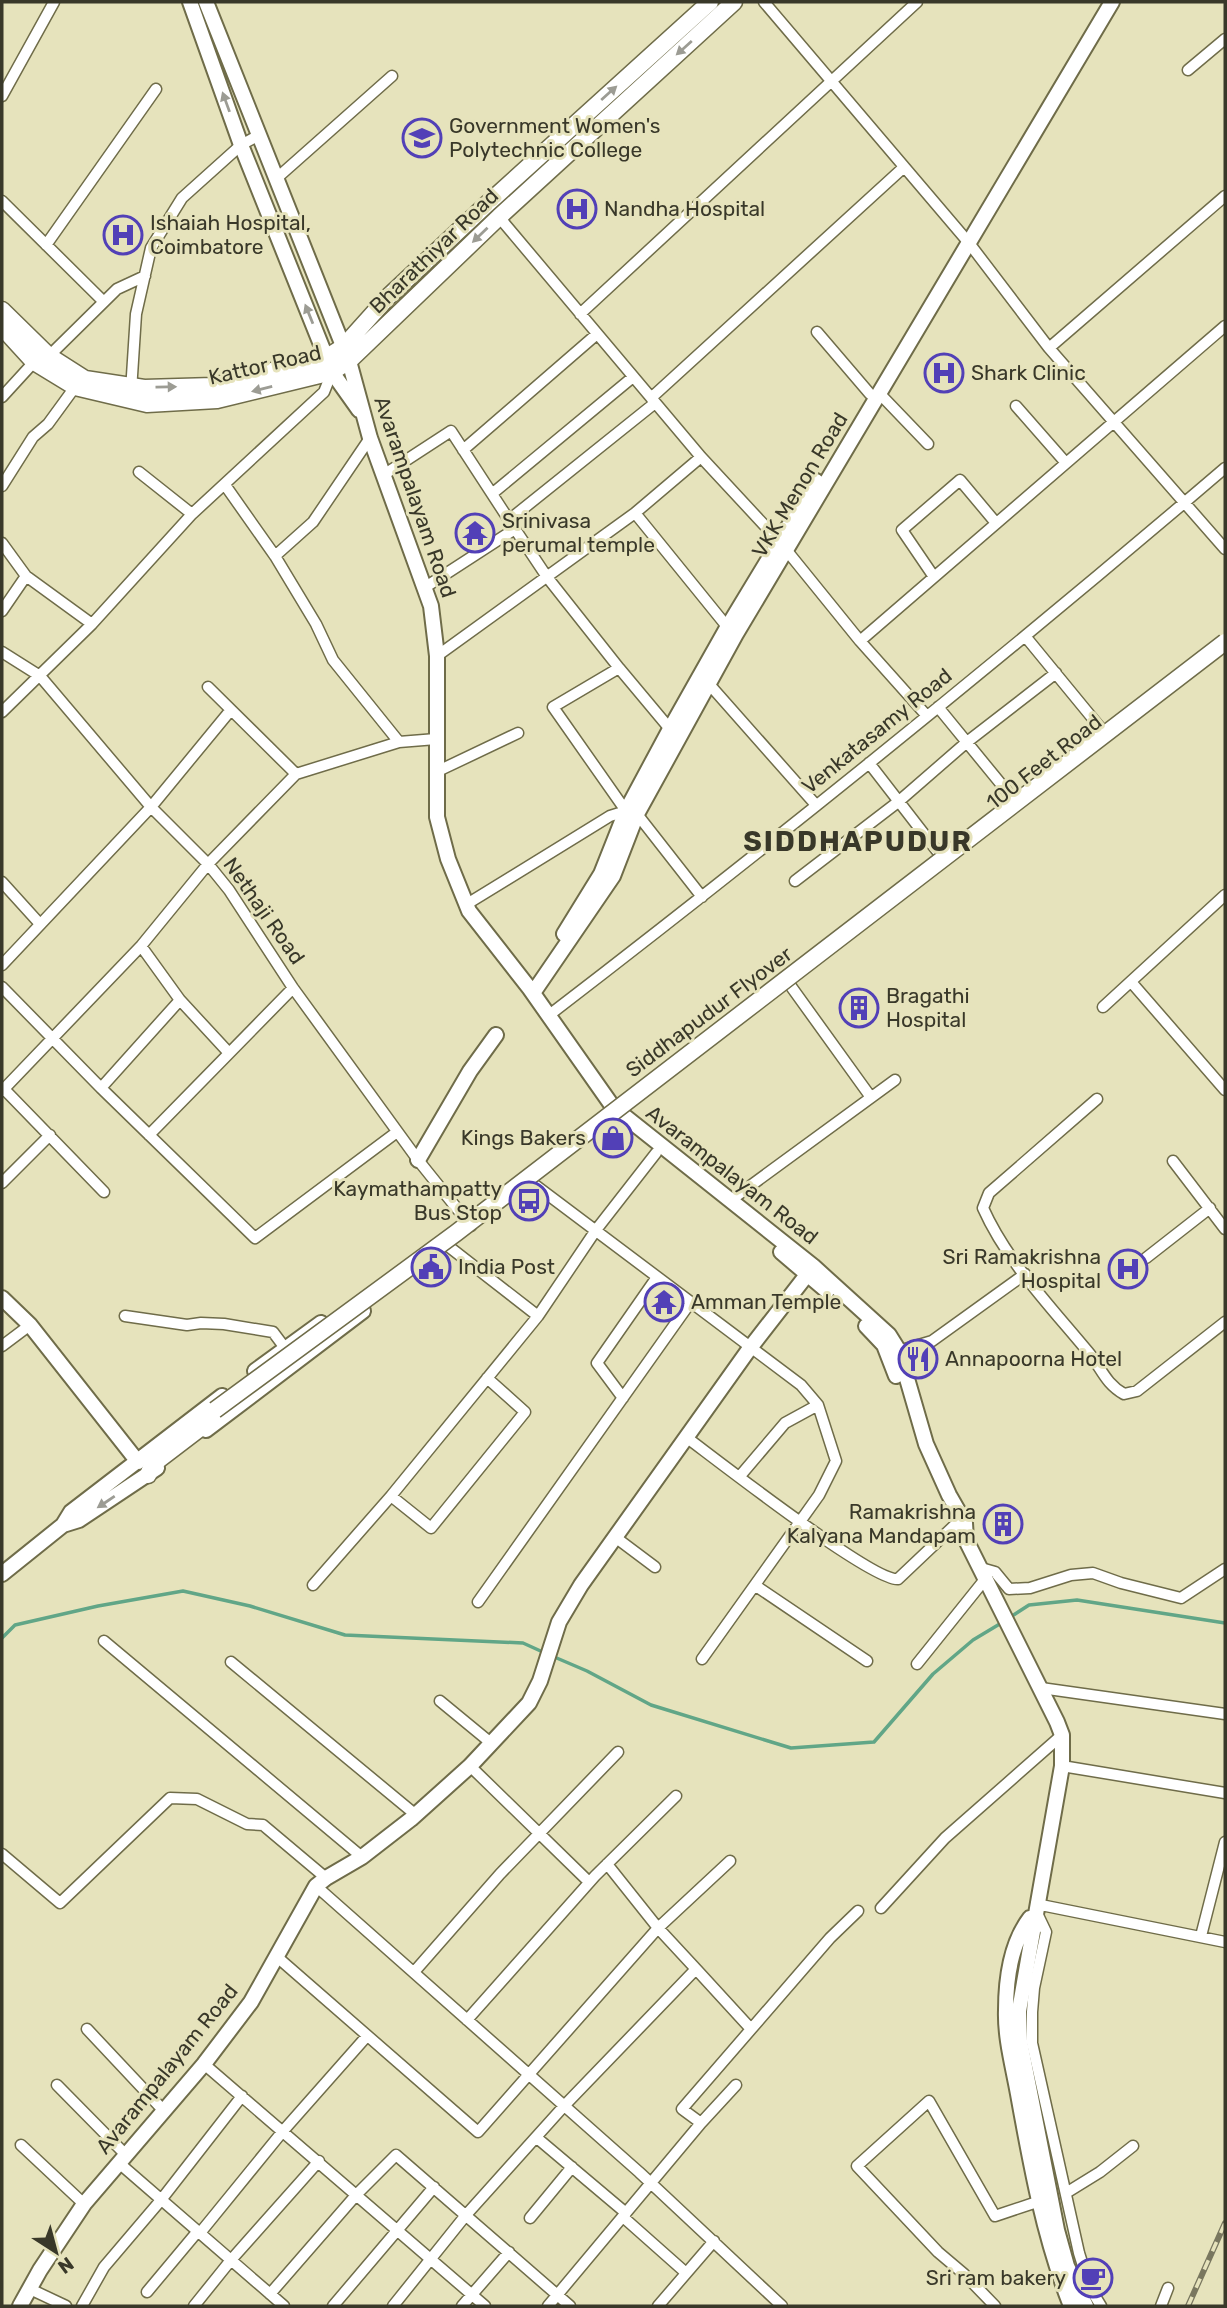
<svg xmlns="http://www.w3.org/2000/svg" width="1227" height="2308" font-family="Rubik,sans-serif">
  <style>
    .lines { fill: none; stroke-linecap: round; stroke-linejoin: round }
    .stream { stroke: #61a687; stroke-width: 3.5 }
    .street-casing { stroke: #6f6c49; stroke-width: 13 }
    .secondary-casing { stroke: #6f6c49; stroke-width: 18 }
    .primary-casing { stroke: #6f6c49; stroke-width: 19 }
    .street { stroke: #fff; stroke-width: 10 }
    .secondary { stroke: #fff; stroke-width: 14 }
    .primary { stroke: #fff; stroke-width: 16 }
    .rail-casing { stroke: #79775f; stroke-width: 6 }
    .rail { stroke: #e6e3bc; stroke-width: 3.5; stroke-dasharray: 10; stroke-linecap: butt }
    .primary-bridge-casing { stroke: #6f6c49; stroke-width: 19; stroke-linecap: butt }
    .primary-bridge { stroke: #fff; stroke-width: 16 }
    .oneway { fill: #9c9c94 }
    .labels { text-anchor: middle; stroke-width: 6; stroke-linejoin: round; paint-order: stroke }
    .poi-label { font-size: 21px; fill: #393829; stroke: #e6e3bc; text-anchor: start }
    .street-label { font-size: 21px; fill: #393829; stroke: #e6e3bc }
    .district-label { font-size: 28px; font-weight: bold; letter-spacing: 2px; fill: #393829; stroke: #e6e3bc }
  </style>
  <rect width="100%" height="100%" fill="#e6e3bc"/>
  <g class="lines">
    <!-- stream -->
    <path class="stream" d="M1009 1618 1029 1605 1077 1600 1225 1623
      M2 1638 15 1625 98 1606 183 1591 250 1606 345 1635 523 1643 545 1653
      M552 1656 587 1671 651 1705 791 1748 874 1742 933 1674 973 1640 1003 1622"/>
    <defs>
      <path id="street" d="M764 2 969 243 1049 348 1225 549
        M1188 70 1225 39
        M2 96 54 2
        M277 178 392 76
        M2 201 103 301
        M499 217 701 457 779 541 860 641 927 716
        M46 245 156 89
        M580 314 917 2
        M817 332 870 394
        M1049 348 1225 196
        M131 391 136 314 151 248 182 198 241 145 259 135
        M879 393 928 444
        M2 397 34 362 49 356 117 289 145 276
        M651 398 903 168
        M1016 406 1066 463
        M463 450 597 334
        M139 472 192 514
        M385 474 451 431 509 520
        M225 485 275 556 316 624 333 660 399 742
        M2 486 33 437 48 424 75 387
        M493 493 633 377
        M635 513 729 629
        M515 529 547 577 619 668
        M2 543 26 576
        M275 556 313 522 370 438
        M934 577 902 530 960 480 996 523
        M424 588 515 529 509 520 655 403
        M2 611 26 576 92 624
        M1025 636 1103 731
        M860 641 1225 326
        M2 652 40 676 151 807 208 864 229 890 293 988 418 1160 471 1226
        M437 656 635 513 701 457
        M709 684 816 805
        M208 687 296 774
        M938 707 1014 800
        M2 712 92 624 192 514 324 392 332 372
        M869 763 941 856
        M436 772 518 733
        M633 813 637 814 702 897
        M795 881 898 802 967 742 1056 673
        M2 882 40 924
        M467 904 610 816 626 811 553 707 619 668 670 729
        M141 946 180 1000 229 1053
        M2 965 151 807 230 711
        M1132 983 1225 1090
        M790 985 870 1096
        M2 987 101 1088 255 1238 397 1132
        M1103 1007 1225 895
        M548 1016C778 839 1004 657 1225 468
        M101 1088 180 1000
        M4 1089 104 1192
        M2 1091 141 946 208 864 296 774 399 742 436 739
        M1097 1099 989 1193 983 1208C1007 1262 1052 1308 1089 1353 1102 1369 1105 1383 1124 1394L1137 1391 1225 1322
        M149 1135 293 988
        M1173 1161 1225 1229
        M531 1182 801 1385 818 1405 836 1461 819 1495 702 1659
        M2 1183 50 1135
        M731 1200 895 1080
        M448 1246 538 1316
        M1146 1258 1210 1208
        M125 1316 187 1325 201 1323 224 1324 273 1332 285 1348
        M2 1346 30 1325
        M895 1352 932 1341 1025 1274
        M623 1398 597 1363 657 1277
        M686 1437C717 1460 873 1582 898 1579L956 1524
        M740 1476 785 1423 818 1405
        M391 1496 431 1528 525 1412 487 1378
        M615 1537 655 1567
        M981 1568 995 1572 1009 1589 1030 1588 1071 1575 1093 1573 1121 1583 1181 1598 1225 1569
        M313 1585 391 1496 538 1316 596 1230 656 1153
        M756 1586 867 1661
        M478 1602 690 1303
        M104 1641 362 1857
        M231 1662 416 1815
        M917 1664 986 1578
        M1041 1688 1225 1714
        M440 1701 491 1743
        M470 1766 589 1882
        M1062 1766 1225 1793
        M2 1854 60 1903 170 1798 197 1799 247 1824 263 1825 326 1878
        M607 1864 658 1928 696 1969
        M316 1886 639 2172 782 2306
        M1036 1904 1225 1942
        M881 1908 945 1838 1062 1735
        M1036 1911 1046 1932 1034 1988 1032 2012V2043L1079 2253 1090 2288 1101 2306
        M1201 1936 1225 1842
        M276 1956 478 2132 658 1928 730 1861
        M414 1972 500 1874 618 1752
        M467 2020 595 1876 676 1796
        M87 2029 164 2111
        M204 2064 485 2306
        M57 2085 126 2155
        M701 2123 736 2085
        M537 2138 626 2213
        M21 2145 84 2204
        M119 2163 284 2306
        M1066 2193 1100 2172 1133 2146
        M623 2217 685 2272
        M530 2218 572 2167
        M200 2233 283 2131 367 2036
        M30 2289 66 2306
        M147 2292 198 2231
        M270 2294 357 2194 396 2155 570 2306
        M82 2306 104 2267 161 2200 242 2096
        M194 2306 231 2260 319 2161
        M333 2306 434 2187
        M393 2306 466 2215 564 2106 696 1969 751 2029
        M462 2306 509 2252
        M548 2306 701 2123 682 2109 830 1938 858 1911
        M658 2306 714 2241
        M995 2306 964 2274 938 2252 857 2166 929 2101 995 2216 1040 2201
        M1161 2306 1168 2288"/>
      <path id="secondary" d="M190 2 241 145 332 372 359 410
        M206 2 349 361 370 438 431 606 437 656V817L448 859 469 911 530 989 613 1107 813 1266 889 1335 899 1351 926 1444 949 1495 965 1523 966 1539
        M564 934 601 874 626 811 670 729 727 628 816 481
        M533 993 613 876 637 814 736 634 1112 2
        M418 1160 470 1071 496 1035
        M781 1252 827 1291
        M2 1298 30 1325 138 1462
        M866 1326 884 1345 896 1376
        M255 1371 321 1323
        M206 1430 363 1311
        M63 1525 79 1520 157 1468
        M962 1532 1057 1722 1062 1735V1766L1019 2011 1020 2041 1057 2230 1067 2266 1086 2306
        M2 1574 63 1525 71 1512 222 1396
        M1030 1918C1011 1943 1006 1979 1006 2010 1005 2038 1013 2066 1018 2094 1031 2166 1044 2238 1071 2306
        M20 2306 40 2270 84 2204 204 2064 251 2002 316 1886 326 1878 362 1857 411 1819 470 1766 529 1703 540 1681 559 1622 581 1585 750 1348 813 1267"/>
      <path id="primary" d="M2 310 49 356 85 379 144 388 213 386 327 357 343 347 388 297 486 205 710 2
        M2 327 34 362 75 387 147 404 217 400 332 372 349 361 499 217 734 2
        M148 1475 152 1465 211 1420 215 1410"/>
    </defs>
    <!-- street casing -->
    <use href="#street" class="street-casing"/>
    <!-- secondary casing -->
    <use href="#secondary" class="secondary-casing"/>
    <!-- primary casing -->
    <use href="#primary" class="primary-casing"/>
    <!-- street -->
    <use href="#street" class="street"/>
    <!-- secondary -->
    <use href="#secondary" class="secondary"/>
    <!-- primary -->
    <use href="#primary" class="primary"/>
    <defs>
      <path id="rail" d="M1188 2306 1225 2223"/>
    </defs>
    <!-- rail casing -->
    <use href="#rail" class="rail-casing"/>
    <!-- rail -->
    <use href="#rail" class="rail"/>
    <defs>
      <path id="primary-bridge" d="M215 1410 456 1233 1225 642"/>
    </defs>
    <!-- primary-bridge casing -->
    <use href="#primary-bridge" class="primary-bridge-casing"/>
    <!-- primary-bridge -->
    <use href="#primary-bridge" class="primary-bridge"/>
  </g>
  <!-- one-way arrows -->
  <defs><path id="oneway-solid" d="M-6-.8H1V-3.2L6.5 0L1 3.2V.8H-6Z" transform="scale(1.75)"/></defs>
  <g class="oneway">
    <use href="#oneway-solid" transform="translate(684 48) rotate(138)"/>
    <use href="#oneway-solid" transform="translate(609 93) rotate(-42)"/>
    <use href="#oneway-solid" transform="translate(226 102) rotate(-110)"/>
    <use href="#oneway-solid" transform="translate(480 235) rotate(136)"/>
    <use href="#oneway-solid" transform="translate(309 314) rotate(-112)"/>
    <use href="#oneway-solid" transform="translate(166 387) rotate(-1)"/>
    <use href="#oneway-solid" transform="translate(262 389) rotate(166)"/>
    <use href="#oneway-solid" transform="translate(106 1502) rotate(146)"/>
  </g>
  <!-- icons -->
  <defs>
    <symbol id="university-ring" viewBox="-11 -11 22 22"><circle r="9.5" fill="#e6e3bc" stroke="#5240b7" stroke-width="1.5"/><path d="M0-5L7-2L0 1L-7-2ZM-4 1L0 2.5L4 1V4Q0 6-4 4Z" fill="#5240b7"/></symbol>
    <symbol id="hospital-ring" viewBox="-11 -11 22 22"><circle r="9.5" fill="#e6e3bc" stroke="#5240b7" stroke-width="1.5"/><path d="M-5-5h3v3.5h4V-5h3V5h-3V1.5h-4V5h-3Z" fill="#5240b7"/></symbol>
    <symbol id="temple-ring" viewBox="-11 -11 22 22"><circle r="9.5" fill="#e6e3bc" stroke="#5240b7" stroke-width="1.5"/><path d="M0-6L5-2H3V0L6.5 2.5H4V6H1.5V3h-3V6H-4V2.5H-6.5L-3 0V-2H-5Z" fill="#5240b7"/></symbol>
    <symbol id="building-ring" viewBox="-11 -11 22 22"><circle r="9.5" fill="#e6e3bc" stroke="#5240b7" stroke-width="1.5"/><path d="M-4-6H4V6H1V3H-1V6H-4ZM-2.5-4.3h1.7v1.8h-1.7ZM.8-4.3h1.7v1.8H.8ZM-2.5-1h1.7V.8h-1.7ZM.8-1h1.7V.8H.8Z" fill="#5240b7"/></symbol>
    <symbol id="shop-ring" viewBox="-11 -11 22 22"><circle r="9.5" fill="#e6e3bc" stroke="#5240b7" stroke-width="1.5"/><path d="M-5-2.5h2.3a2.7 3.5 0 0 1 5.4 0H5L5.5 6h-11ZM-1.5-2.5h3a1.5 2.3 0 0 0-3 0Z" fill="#5240b7"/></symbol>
    <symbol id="bus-ring" viewBox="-11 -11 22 22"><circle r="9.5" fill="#e6e3bc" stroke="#5240b7" stroke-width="1.5"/><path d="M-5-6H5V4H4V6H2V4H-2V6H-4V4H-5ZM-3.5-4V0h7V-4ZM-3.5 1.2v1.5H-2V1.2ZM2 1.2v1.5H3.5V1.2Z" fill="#5240b7"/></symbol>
    <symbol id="civic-ring" viewBox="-11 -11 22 22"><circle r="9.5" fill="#e6e3bc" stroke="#5240b7" stroke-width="1.5"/><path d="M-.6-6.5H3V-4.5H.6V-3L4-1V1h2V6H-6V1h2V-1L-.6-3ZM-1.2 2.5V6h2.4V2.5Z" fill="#5240b7"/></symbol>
    <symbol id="restaurant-ring" viewBox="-11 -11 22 22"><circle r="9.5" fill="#e6e3bc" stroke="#5240b7" stroke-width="1.5"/><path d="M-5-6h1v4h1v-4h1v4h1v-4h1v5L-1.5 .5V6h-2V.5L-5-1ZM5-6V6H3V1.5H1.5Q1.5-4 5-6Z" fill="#5240b7"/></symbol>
    <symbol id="cafe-ring" viewBox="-11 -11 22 22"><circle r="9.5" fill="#e6e3bc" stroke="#5240b7" stroke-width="1.5"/><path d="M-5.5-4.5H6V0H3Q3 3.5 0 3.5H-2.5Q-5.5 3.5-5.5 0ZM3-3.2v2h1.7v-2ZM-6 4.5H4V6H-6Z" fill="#5240b7"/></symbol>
  </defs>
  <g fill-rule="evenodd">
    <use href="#university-ring" x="400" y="116" width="44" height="44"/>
    <use href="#hospital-ring" x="555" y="187" width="44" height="44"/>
    <use href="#hospital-ring" x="101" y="213" width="44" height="44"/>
    <use href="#hospital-ring" x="922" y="351" width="44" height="44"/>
    <use href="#temple-ring" x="453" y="511" width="44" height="44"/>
    <use href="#building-ring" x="837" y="986" width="44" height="44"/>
    <use href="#shop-ring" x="591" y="1116" width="44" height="44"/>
    <use href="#bus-ring" x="507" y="1179" width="44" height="44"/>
    <use href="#civic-ring" x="409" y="1245" width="44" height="44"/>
    <use href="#hospital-ring" x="1106" y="1247" width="44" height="44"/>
    <use href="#temple-ring" x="642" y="1280" width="44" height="44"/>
    <use href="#restaurant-ring" x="896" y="1337" width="44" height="44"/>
    <use href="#building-ring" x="981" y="1502" width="44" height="44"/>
    <use href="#cafe-ring" x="1071" y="2256" width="44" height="44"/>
  </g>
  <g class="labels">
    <!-- poi labels -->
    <g class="poi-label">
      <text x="449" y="133">Government Women's<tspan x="449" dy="24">Polytechnic College</tspan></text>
      <text x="604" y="216">Nandha Hospital</text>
      <text x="150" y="230">Ishaiah Hospital,<tspan x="150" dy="24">Coimbatore</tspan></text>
      <text x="971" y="380">Shark Clinic</text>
      <text x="502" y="528">Srinivasa<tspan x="502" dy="24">perumal temple</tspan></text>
      <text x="886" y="1003">Bragathi<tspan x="886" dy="24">Hospital</tspan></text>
      <text x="586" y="1145" text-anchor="end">Kings Bakers</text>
      <text x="502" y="1196" text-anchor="end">Kaymathampatty<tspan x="502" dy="24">Bus Stop</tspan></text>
      <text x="1101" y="1264" text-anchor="end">Sri Ramakrishna<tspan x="1101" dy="24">Hospital</tspan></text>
      <text x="458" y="1274">India Post</text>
      <text x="691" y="1309">Amman Temple</text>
      <text x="945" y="1366">Annapoorna Hotel</text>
      <text x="976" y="1519" text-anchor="end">Ramakrishna<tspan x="976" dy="24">Kalyana Mandapam</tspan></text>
      <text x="1066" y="2285" text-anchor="end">Sri ram bakery</text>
    </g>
    <!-- street labels -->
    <g class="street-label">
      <text transform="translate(434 251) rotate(-44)" y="7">Bharathiyar Road</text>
      <text transform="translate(265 365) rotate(-13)" y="7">Kattor Road</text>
      <text transform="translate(800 485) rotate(-59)" y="7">VKK Menon Road</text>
      <text transform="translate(415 497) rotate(71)" y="7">Avarampalayam Road</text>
      <text transform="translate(877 731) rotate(-39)" y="7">Venkatasamy Road</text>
      <text transform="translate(1044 762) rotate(-38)" y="7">100 Feet Road</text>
      <text transform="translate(264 911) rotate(55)" y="7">Nethaji Road</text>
      <text transform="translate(709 1012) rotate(-37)" y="7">Siddhapudur Flyover</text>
      <text transform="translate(732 1175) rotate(38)" y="7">Avarampalayam Road</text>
      <text transform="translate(167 2069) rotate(-51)" y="7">Avarampalayam Road</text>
    </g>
    <!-- district labels -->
    <g class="district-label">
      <text x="858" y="851">SIDDHAPUDUR</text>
    </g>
  </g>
  <!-- border -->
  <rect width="1227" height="2308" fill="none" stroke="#393829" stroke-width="7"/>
  <!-- north arrow -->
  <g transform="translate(56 2252) rotate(144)" stroke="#e6e3bc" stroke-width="5" paint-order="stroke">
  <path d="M0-5L12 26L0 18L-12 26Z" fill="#393829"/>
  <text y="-10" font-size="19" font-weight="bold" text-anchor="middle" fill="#393829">N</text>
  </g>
</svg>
